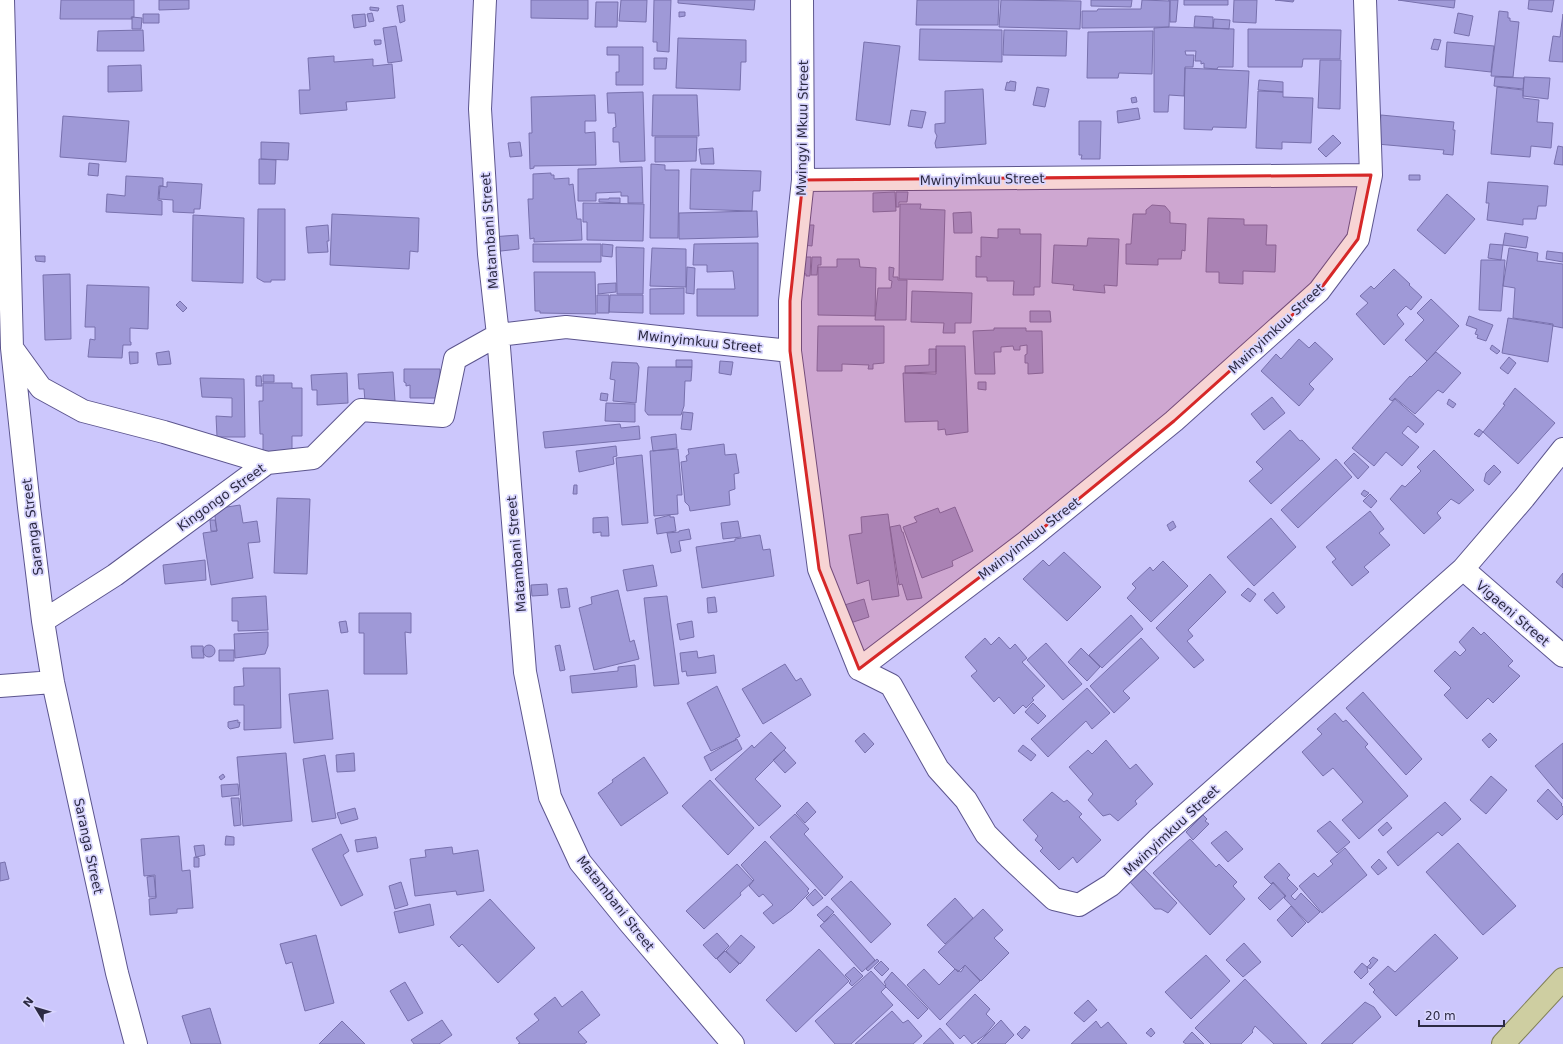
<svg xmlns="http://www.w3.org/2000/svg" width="1563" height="1044" font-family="'DejaVu Sans',sans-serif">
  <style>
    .building { fill: #9f99d7; stroke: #7871ad }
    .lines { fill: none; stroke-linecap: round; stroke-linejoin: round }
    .minor-casing { stroke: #5c558e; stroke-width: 24 }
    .major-casing { stroke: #808057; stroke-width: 24 }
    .minor { stroke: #fff; stroke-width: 22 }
    .major { stroke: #cecea1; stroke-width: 22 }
    .marked { fill: #d62828; fill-opacity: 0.2; stroke: #d62828; stroke-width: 3; stroke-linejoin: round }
    .labels { text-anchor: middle; stroke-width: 3.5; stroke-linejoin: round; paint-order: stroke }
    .street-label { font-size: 13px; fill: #2c2a43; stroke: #d9d6fe }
  </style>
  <rect width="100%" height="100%" fill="#ccc7fc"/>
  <!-- building -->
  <path class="building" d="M61 0H134V17H131L132 19H60Z
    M159 0H189V9L159 10Z
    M531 0H588V19L531 18Z
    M621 0H647L646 22 619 21Z
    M654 0H671L669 52 657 51V42H653Z
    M678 0H755L754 10 678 3Z
    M917 0H999L998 25H916Z
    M1001 0 1081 1 1080 29 999 27Z
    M1091 0H1132L1131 7 1091 6Z
    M1142 0 1170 1 1169 27 1082 28V11H1097L1098 9H1141Z
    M1168 0H1178L1176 22H1170V0Z
    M1184 0H1228V5H1184Z
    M1234 0H1257L1256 23 1233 22Z
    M1275 0H1294L1293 2Z
    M1398 0H1455L1454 8Z
    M1529 0H1554L1552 12 1528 9Z
    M596 2H618L617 27H595Z
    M403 5 405 21 400 23 397 6Z
    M370 7 379 8 378 11 370 10Z
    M1499 11 1508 12V18H1510V21L1519 22 1513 77 1491 76Z
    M679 12H685V16L679 17Z
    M372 13 374 21 369 22 367 14Z
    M1458 13 1473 16 1469 36 1454 33Z
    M143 14H159V23H143Z
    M365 14 366 26 354 28 352 15Z
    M1563 14V62L1549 61 1553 36 1560 37Z
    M1195 16 1213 17V28L1194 27Z
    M132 17 142 18 141 29H132Z
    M1214 19 1230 20 1229 29 1213 28Z
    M396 26 402 61 388 63 383 28Z
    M1170 27 1234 29 1233 67H1218L1217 69 1204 68V63L1201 64V61H1195L1196 51H1185L1186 55H1194L1193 67H1185L1184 96 1169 95 1168 112H1154V28Z
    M920 29 1002 30V62L919 60Z
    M1248 29 1341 30 1340 59H1303L1302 67H1248Z
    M143 30 144 51H97L98 31Z
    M1004 30 1067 31 1066 56 1003 55Z
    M1153 31 1152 74 1119 73 1118 78H1087L1088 32Z
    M678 38 746 40V62H741L740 90 676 88Z
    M1434 39 1441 40 1438 50 1431 49Z
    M374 40H381V44L375 45Z
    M864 42 900 46 890 125 856 120Z
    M1447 42 1494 46 1491 72 1445 67Z
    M607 47H643V85H616V72H619V55H607Z
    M334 56V62L373 59V66L392 64 395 98 346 102 347 110 300 114 299 90H310L308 58Z
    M654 58H667L666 69H654Z
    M1320 60H1341L1340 109 1318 108Z
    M141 65 142 91 108 92V66Z
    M1185 68 1249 71 1246 128 1213 127 1212 130 1184 129Z
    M1495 77 1524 78 1523 89 1494 86Z
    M1524 77 1550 78 1548 99 1523 96Z
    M1259 80 1283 82V92L1258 90Z
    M1010 81 1016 82 1015 91 1005 90 1007 82 1009 83Z
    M1037 87 1049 89 1045 107 1033 105Z
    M1497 87 1523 90V98L1539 100 1537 122 1553 123 1551 148 1531 146 1530 157 1491 154Z
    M983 89 986 144 936 148 935 143 937 136 935 132V124L945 123V91Z
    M1258 91 1283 92V97L1313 98 1311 143 1282 142V149L1256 148Z
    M643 92 645 161 620 162 619 142H613V128L616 127 615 113H608L607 93Z
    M595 95 596 121H585V133L595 132 596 165 534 166V168L530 169 529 133H532L531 97Z
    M653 95H697L699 136H652Z
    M1136 97 1137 102 1132 103 1131 98Z
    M1138 108 1140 119 1118 123 1117 111Z
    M911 110 926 112 922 128 908 126Z
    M1381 115 1454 122 1453 130H1455L1453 155 1443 154 1444 150 1377 144Z
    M63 116 129 121 126 162 60 157Z
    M1079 121H1101L1100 159H1081L1082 155H1079Z
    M1333 135 1341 143 1326 157 1318 149Z
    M655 137H697L696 161 655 162Z
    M261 142 289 143 288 160 261 159Z
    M520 142 522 156 510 157 508 143Z
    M1558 146 1563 147V165L1554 164Z
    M713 148 714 164H701L699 149Z
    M259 159 276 160 275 184H259Z
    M89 163 99 164 98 176 88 175Z
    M651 164 665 165V170H679L678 238H650Z
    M642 167 643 203H628V196H621V192L596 193V201H578V169Z
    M691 169 761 171 760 191H753L752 211 690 209Z
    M551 173V175H554V179L569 178V185L573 184 577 219H581L582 240 534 242V238L530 239 528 199H533V174Z
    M1409 175H1420V180H1409Z
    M126 176 163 178V186H159L158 200 162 201V215L106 212 107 194 125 196Z
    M167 182 202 184 200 209H194V213L173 212V200L159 199 160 186 167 187Z
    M1488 182 1548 186 1546 206H1538L1536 219H1523V225L1487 220 1489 203H1486Z
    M895 192 896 211 873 212V193Z
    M896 192H908L907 202H899V207H896Z
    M1447 194 1475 219 1445 254 1417 230Z
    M609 198H620V203L599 202V199H609Z
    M583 203 644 204 643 241 587 240V222H583Z
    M900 204H921L920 209 945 210 943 280 899 279Z
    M1152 205 1165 206 1170 212V223L1186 224 1185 251 1182 250 1181 259H1158V265L1126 264V244H1131L1133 214H1146V210Z
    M258 209H285V280H271V282H264L257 278Z
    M757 211 758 237 679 239V213Z
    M971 212 972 233H954L953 213Z
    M332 214 419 218 418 252 410 251 409 269 330 265Z
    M193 215 244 218 243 283 192 281Z
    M1208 218 1244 219V225H1267L1266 245H1276L1275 272 1243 271V284L1219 283V272H1206Z
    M328 225 329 241H327L328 252 308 253 306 227Z
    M807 225H814L812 246 803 245Z
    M998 229H1020V234H1041L1040 287H1034V295H1013L1014 281H987V277H976V256L981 257V237L998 238Z
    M1505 233 1528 237 1526 248 1503 245Z
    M518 235 519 249 492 252 491 237Z
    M1088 238 1119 239 1117 286 1104 285 1105 293 1073 290 1074 285 1052 283 1054 245 1087 246Z
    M758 243V316H697V289H735L733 271 707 272V265H693L694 244Z
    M533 244H601V262H533Z
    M602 244 613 245 612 257 602 256Z
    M1490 244 1503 245 1501 260 1488 258Z
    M616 247 644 248 643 294H617Z
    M652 248 686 249V287L650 286Z
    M1509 248 1538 253 1537 261 1563 264V328L1553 326V324L1513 318 1515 288 1503 286Z
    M1547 251 1563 253V262L1546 259Z
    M35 256H45V262L36 261Z
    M803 257H811L810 276H806V274L802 273Z
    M812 257H821V265H818L817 275H811Z
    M837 259H859L860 267 876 268 875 316 818 315V267H837Z
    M1481 260H1505L1501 311 1479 310Z
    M687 267 695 268 694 294 686 293Z
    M889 267 894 268 893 277H898V280H907L906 320H875L878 288H891L892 281 889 280Z
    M1394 269 1410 284 1409 285 1422 297 1411 310 1406 306 1397 315 1404 324 1384 345 1356 314 1368 303 1360 296 1371 286 1374 289Z
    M534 272H595L596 314 540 313V311H535Z
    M70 274 71 339 45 340 43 275Z
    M616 283V292L598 294V284Z
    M87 285 149 287 148 329 130 328V342H131V345H123L122 358 88 357 90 339 95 340V327H85Z
    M684 288V314H650V289Z
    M912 291 972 293 971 323H955V333H943L944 323 911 322Z
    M597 295H609V313H597Z
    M610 295H643V313L609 312Z
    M1431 299 1459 326 1427 361 1405 340 1424 320 1417 313Z
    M180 301 187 308 183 312 176 305Z
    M1030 311H1050L1051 322H1030Z
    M1469 316 1493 325 1486 341 1477 338 1478 335 1475 334 1477 329 1466 325Z
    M1508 318 1553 325 1548 362 1502 353Z
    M818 326H884V363L873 364V369H868L869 365 842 364V371H817Z
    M994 328H1026V331H1042L1043 373 1028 374V363H1025V355L1027 354V345L1020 346V350H1014L1013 346 1001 347V352H994L995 374H975L973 331 994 330Z
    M1299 339 1309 348 1315 342 1333 359 1309 384 1314 389 1299 406 1261 371 1276 354 1281 359Z
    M1492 345 1500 351 1497 354 1490 349Z
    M936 346H965L968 432 946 435 945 429 938 430V421L905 422 903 373 936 374Z
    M929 349H936V372L905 373V366L929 365Z
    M169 351 171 364 158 365 156 353Z
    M129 352H138V363L130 364Z
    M1436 352 1461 373 1443 393 1438 390 1415 414 1395 398 1392 401 1389 399 1410 376 1411 377Z
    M1509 357 1516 363 1508 374 1500 368Z
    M676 360H692V367H676Z
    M720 361 733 362 731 375 719 373Z
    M612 362 637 363 639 367 636 403 613 401 615 380 610 379Z
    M648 367H692L691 381H685L684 406 681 415H648L645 411Z
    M404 369H440V398H410V385L406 386V383L404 382Z
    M393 372 395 401 365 402 364 389H359L358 374Z
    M347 373 348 403 317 405V390H312L311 375Z
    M263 375H274V382H263Z
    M256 376H261L262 386H256Z
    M200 378 244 379 245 437H217L216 416 232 417V398L202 397Z
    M978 382H986V390L978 389Z
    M263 383H292V388H302V436H292V452H263V434H260L259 401H263Z
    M1515 388 1555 423 1518 464 1483 432 1505 405 1503 404Z
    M601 393 608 394 607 401 600 400Z
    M1272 397 1285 413 1264 430 1251 414Z
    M1395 399 1424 424 1416 433 1408 426 1402 433 1419 447 1402 466 1386 452 1374 466 1352 448Z
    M1449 399 1456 404 1453 408 1447 404Z
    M606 403 635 404V422L605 421Z
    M683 412 693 413 691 430 681 429Z
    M620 424 621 428 639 426 640 439 545 448 543 432Z
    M1479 429 1483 432 1479 437 1474 434Z
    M1290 430 1300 441 1302 440 1320 459 1271 504 1249 481 1263 469 1256 462Z
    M676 434 677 448 653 451 651 437Z
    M724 444 725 455 736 454 739 473 734 474 735 489 729 491 730 505 690 511 689 506 685 502 681 462 687 461 686 456 689 454 688 449Z
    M616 446 617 456 613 457 614 464 579 472 576 451Z
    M678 449 682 495H677L678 514 654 516 650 451Z
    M1434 450 1474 490 1459 504 1451 499 1437 513 1441 518 1424 534 1390 499 1402 485 1405 487 1421 471 1417 467Z
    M1354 453 1369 467 1358 479 1344 463Z
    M642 455 648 523 622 525 616 458Z
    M1336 459 1352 477 1298 528 1281 510Z
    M1494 465 1501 472 1489 485 1484 481 1486 473Z
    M574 485H577V494H573Z
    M1364 490 1369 493 1365 497 1361 494Z
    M1370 494 1377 501 1371 508 1363 501Z
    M277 498 310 499 307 574 274 573Z
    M240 505 243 523 257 521 260 542 248 543 253 578 211 585 203 533 217 531 214 509Z
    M955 507 973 551 952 561 953 566 922 578 903 527 917 522 914 517 938 508 940 513Z
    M1370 511 1384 529 1379 533 1390 545 1364 567 1369 572 1352 586 1332 562 1336 559 1326 547Z
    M888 514 899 596 872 600 869 580 857 584 849 535 862 533 861 517Z
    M670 515V517H674L676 531 657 534 655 519Z
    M608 517 609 536H601V532L593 533V518Z
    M1271 518 1296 547 1254 586 1227 557Z
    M210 520H215L217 531H211Z
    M738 521 741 537 723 539 721 523Z
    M1173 521 1176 527 1170 531 1167 525Z
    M900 525 902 532H903L922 598 907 600 902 584 899 585 890 527Z
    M689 529 691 539 679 541 681 551 671 553 667 533 679 532V531Z
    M760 535 763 550 770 549 774 576 702 588 696 547 735 541V539Z
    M1064 552 1101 587 1067 621 1023 579 1043 560 1049 566Z
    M205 560 206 580 165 584 163 565Z
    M1163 561 1188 586 1151 622 1127 598 1136 588 1132 584 1150 567 1153 571Z
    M653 565 657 586 627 591 623 570Z
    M1563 573V588L1556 582Z
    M1210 574 1226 592 1188 630 1193 636 1187 641 1204 660 1194 668 1156 628Z
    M547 584 548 595 532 596 531 585Z
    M567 588 570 607 561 608 558 589Z
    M1248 588 1256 594 1250 602 1241 595Z
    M618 590 630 642 634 640 639 659 594 670 579 608 592 604 591 597Z
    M1273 592 1285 607 1277 614 1264 600Z
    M266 596 268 630 238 631V621H232V598Z
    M667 596 679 684 654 686 644 598Z
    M715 597 717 612 708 613 707 598Z
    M864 599 869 617 844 625 838 607Z
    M359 613H411V633L405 632 407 674H364V633H359Z
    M1131 615 1143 629 1102 668 1089 655Z
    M346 621 348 632 341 633 339 622Z
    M692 621 694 637 680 640 677 624Z
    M1473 627 1481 635 1484 632 1513 661 1508 666 1520 676 1493 703 1488 698 1467 719 1444 695 1451 688 1434 671 1455 651 1460 656 1466 650 1459 642Z
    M268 632V646L265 654 235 658 234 634Z
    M999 637 1010 649 1015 644 1027 658 1022 662 1045 686 1032 698 1034 700 1026 708 1023 705 1014 714 999 697 994 702 971 676 977 671 965 657 985 638 991 645Z
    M1141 638 1159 658 1123 691 1130 698 1114 713 1090 686Z
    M1046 643 1082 684 1063 700 1027 660Z
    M560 645 565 670 560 671 555 646Z
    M203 651a6 6 0 1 1 12 0a6 6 0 1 1-12 0Z
    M191 646H203L204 658H192Z
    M1081 648 1100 667 1087 681 1068 662Z
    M219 650H234V661H219Z
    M697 651 698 658 714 655 716 673 687 676 686 671 682 672 680 653Z
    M785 664 796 681 801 678 811 695 763 724 742 689Z
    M635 665 637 687 572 693 570 676 618 671V667Z
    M243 668H280L281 728 244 730V705H234V687L244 686Z
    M717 686 740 736 735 739 736 740 711 751 687 703Z
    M1087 688 1110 713 1092 729 1086 721 1048 757 1031 739Z
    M328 690 333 739 294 743 289 694Z
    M1363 692 1422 759 1406 775 1346 708Z
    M1033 703 1046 716 1038 724 1025 712Z
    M1335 713 1343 722 1346 720 1368 744 1365 747 1408 796 1359 839 1342 820 1363 802 1333 768 1323 776 1302 752 1322 734 1317 729Z
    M238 720V723L240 722 239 727 230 729 228 727V722Z
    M771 732 786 748 755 779 781 806 759 826 715 779 752 745 754 748Z
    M864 733 874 744 865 753 855 741Z
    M1490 733 1497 740 1489 748 1482 740Z
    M737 739 742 749 711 771 704 757Z
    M1106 740 1130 769 1136 764 1153 784 1135 801 1137 804 1118 821 1110 814 1103 816 1088 800 1093 794 1069 767 1088 750 1092 754Z
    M1563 743V799L1535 766Z
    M1023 745 1036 755 1031 761 1018 751Z
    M784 750 796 763 785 773 773 760Z
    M286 753 292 821 243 826 237 757Z
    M354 753 355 771 337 772 336 755Z
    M325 755 336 818 312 822 303 759Z
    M644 757 668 793 621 826 598 793 613 782 612 780Z
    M223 774 225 777 221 780 219 777Z
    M1491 776 1507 790 1486 814 1470 800Z
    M710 780 754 828 728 855 682 806Z
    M238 784 239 795 222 797 221 785Z
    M1548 789 1562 804 1561 805 1563 807V814L1557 820 1537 801Z
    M1052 792 1064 802 1067 800 1082 814 1079 817 1101 840 1077 863 1073 857 1059 870 1040 851 1043 848 1035 840 1038 836 1023 820Z
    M231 798H239L241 825 234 826Z
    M807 802 816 812 805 823 796 813Z
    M1445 802 1461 819 1442 836 1438 832 1398 866 1387 852Z
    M355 808 358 819 341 824 337 813Z
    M795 814 809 829 804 834 843 877 825 896 770 837Z
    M1203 815 1207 819 1205 821 1209 824 1193 840 1186 832Z
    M1330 821 1350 842 1337 853 1317 831Z
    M1387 822 1392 828 1383 836 1378 830Z
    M1226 831 1243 849 1228 862 1211 843Z
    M341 834 349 851 343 855 363 895 341 906 312 849Z
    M179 836 182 871 190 870 193 908 177 909V913L150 915 149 899 156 898 155 875 144 876 141 839Z
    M226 836 234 837V845H225Z
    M376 837 378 848 357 852 355 840Z
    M1190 839 1216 867 1219 864 1237 882 1233 886 1245 899 1210 935 1153 873Z
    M765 841 809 889 807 891 809 893 792 910 773 924 763 913 773 905 763 894 759 897 749 886 754 880 741 865Z
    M1458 843 1516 906 1483 935 1426 872Z
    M204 845 205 855 196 857 194 846Z
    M452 847 453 854 478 850 484 891 457 895 456 891 415 896 410 859 426 857 425 850Z
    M1345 848 1367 875 1322 913 1299 886 1314 873 1318 877 1333 864 1330 861Z
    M194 857 199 858V867H194Z
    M1379 859 1387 868 1378 875 1371 867Z
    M5 862 9 879 0 881V863Z
    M1279 863 1290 875 1287 878 1298 889 1291 896 1295 900 1301 893 1320 912 1308 923 1284 898 1286 896 1273 882 1271 884 1264 877Z
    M737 864 753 881 740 893 741 895 704 929 686 911Z
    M1142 867 1177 903 1168 913 1161 909H1155L1130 882Z
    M154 876 156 897H149L147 877Z
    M851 881 891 924 871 943 831 899Z
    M401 882 408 905 395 909 389 886Z
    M1273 883 1285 896 1270 910 1258 898Z
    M815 889 823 898 813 906 806 898Z
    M955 898 973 918 945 944 927 925Z
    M490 899 535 948 498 983 462 944 459 947 450 937Z
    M430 904 434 925 399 933 394 912Z
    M827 906 834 912 824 922 817 915Z
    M1291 906 1306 923 1292 937 1277 920Z
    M983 909 1003 930 994 938 1009 953 981 981 965 965 958 972 938 952Z
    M834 914 875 960 862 972 820 926Z
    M717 933 729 946 716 959 703 945Z
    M1435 934 1458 958 1396 1016 1373 992 1375 990 1369 984 1388 966 1395 972Z
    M316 935 334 1003 305 1011 292 962 286 964 280 944Z
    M741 935 755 947 740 964 726 951Z
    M1244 943 1261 962 1243 977 1226 960Z
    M819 949 849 981 796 1032 766 1000Z
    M725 951 739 964 730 973 717 959Z
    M1206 955 1230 981 1191 1019 1165 992Z
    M1373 957 1378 960 1370 969 1367 967 1371 963 1369 961Z
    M877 959 879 961 868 971 866 969Z
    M881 961 889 969 882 976 874 968Z
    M1362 963 1367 967 1368 972 1361 979 1354 972Z
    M965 965 980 981 940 1020 907 985 924 969 939 985 955 969 961 972Z
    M854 967 863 976 852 986 849 983 851 981 845 975Z
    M871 971 886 987 881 992 893 1005 851 1044H835L815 1021Z
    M892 972 928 1009 918 1019 885 986 886 985 884 982Z
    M1245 979 1307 1044H1274L1255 1026 1252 1031 1253 1032 1241 1044H1211L1195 1028Z
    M405 982 423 1013 408 1021 390 991Z
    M582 991 600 1015 578 1032 587 1042 584 1044H518L520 1043 516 1038 539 1020 534 1014 555 997 562 1007Z
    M975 994 990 1009 986 1014 995 1023 985 1035 972 1044 964 1035 960 1039 946 1024Z
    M1088 1000 1097 1010 1084 1022 1074 1013Z
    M1365 1002 1374 1007 1381 1017 1352 1044H1321Z
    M210 1008 221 1044H191L182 1016Z
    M892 1011 903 1023 908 1020 922 1036 913 1044H855Z
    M442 1020 452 1035 439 1044H414L411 1040Z
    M1001 1020 1014 1035 1005 1044H977Z
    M342 1021 365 1044H319Z
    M1096 1021 1101 1028 1108 1022 1127 1044H1071Z
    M1025 1026 1030 1030 1022 1039 1017 1034Z
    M940 1028 954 1044H923Z
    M1151 1028 1155 1033 1151 1037 1146 1033Z
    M1192 1032 1204 1044H1186L1183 1042Z"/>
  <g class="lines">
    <defs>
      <path id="minor" d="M3 0 12 348 29 507 43 621 53 682 117 973 136 1044
        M485 0 480 109 489 254 498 335 525 672 550 797 580 862 628 921 733 1044
        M803 180 1371 175
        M12 348 41 388 83 411 164 432 267 463
        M790 351V301L803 180 802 0
        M1463 569 1563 656
        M43 621 115 575 267 463 313 458 361 410 443 416 455 359 498 335 566 327 790 351 819 569 859 669 891 685 938 769 966 800 986 834 1010 858 1054 899 1079 905 1111 885 1157 840 1463 569 1524 498 1563 449
        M859 669 1026 542 1174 421 1319 291 1358 239 1371 175 1365 0
        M0 686 53 682"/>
      <path id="major" d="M1503 1044 1563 979"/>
    </defs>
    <!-- minor casing -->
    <use href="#minor" class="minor-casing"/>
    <!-- major casing -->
    <use href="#major" class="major-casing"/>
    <!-- minor -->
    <use href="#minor" class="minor"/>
    <!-- major -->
    <use href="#major" class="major"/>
  </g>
  <!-- marked area -->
  <path class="marked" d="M1371 175 1358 239 1319 291 1174 421 1026 542 859 669 819 569 790 351V301L803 180Z"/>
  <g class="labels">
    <!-- street labels -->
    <g class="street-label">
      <text transform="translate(802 128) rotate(-89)" y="5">Mwingyi Mkuu Street</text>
      <text transform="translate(982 179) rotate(-1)" y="5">Mwinyimkuu Street</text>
      <text transform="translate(489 231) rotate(-94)" y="5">Matambani Street</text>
      <text transform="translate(1276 328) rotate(-43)" y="5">Mwinyimkuu Street</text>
      <text transform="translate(700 341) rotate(6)" y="5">Mwinyimkuu Street</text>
      <text transform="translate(221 497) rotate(-36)" y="5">Kingongo Street</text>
      <text transform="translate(32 527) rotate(-97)" y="5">Saranga Street</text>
      <text transform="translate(1029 538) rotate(-38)" y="5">Mwinyimkuu Street</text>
      <text transform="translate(516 554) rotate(-95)" y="5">Matambani Street</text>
      <text transform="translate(1513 613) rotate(41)" y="5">Vigaeni Street</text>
      <text transform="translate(1171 830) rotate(-43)" y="5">Mwinyimkuu Street</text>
      <text transform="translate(89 846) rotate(78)" y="5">Saranga Street</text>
      <text transform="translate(616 903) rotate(52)" y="5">Matambani Street</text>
    </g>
  </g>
  <!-- north arrow -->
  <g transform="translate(36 1008) rotate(308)" stroke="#d9d6fe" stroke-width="3" paint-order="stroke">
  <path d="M0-3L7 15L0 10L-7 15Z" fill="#2c2a43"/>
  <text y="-6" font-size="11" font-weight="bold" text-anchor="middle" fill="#2c2a43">N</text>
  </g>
  <!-- scale -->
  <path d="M1419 1020v6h85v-6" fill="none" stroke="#2c2a43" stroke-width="2"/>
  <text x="1425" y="1020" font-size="12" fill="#2c2a43" stroke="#d9d6fe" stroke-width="3" paint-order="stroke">20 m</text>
</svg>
